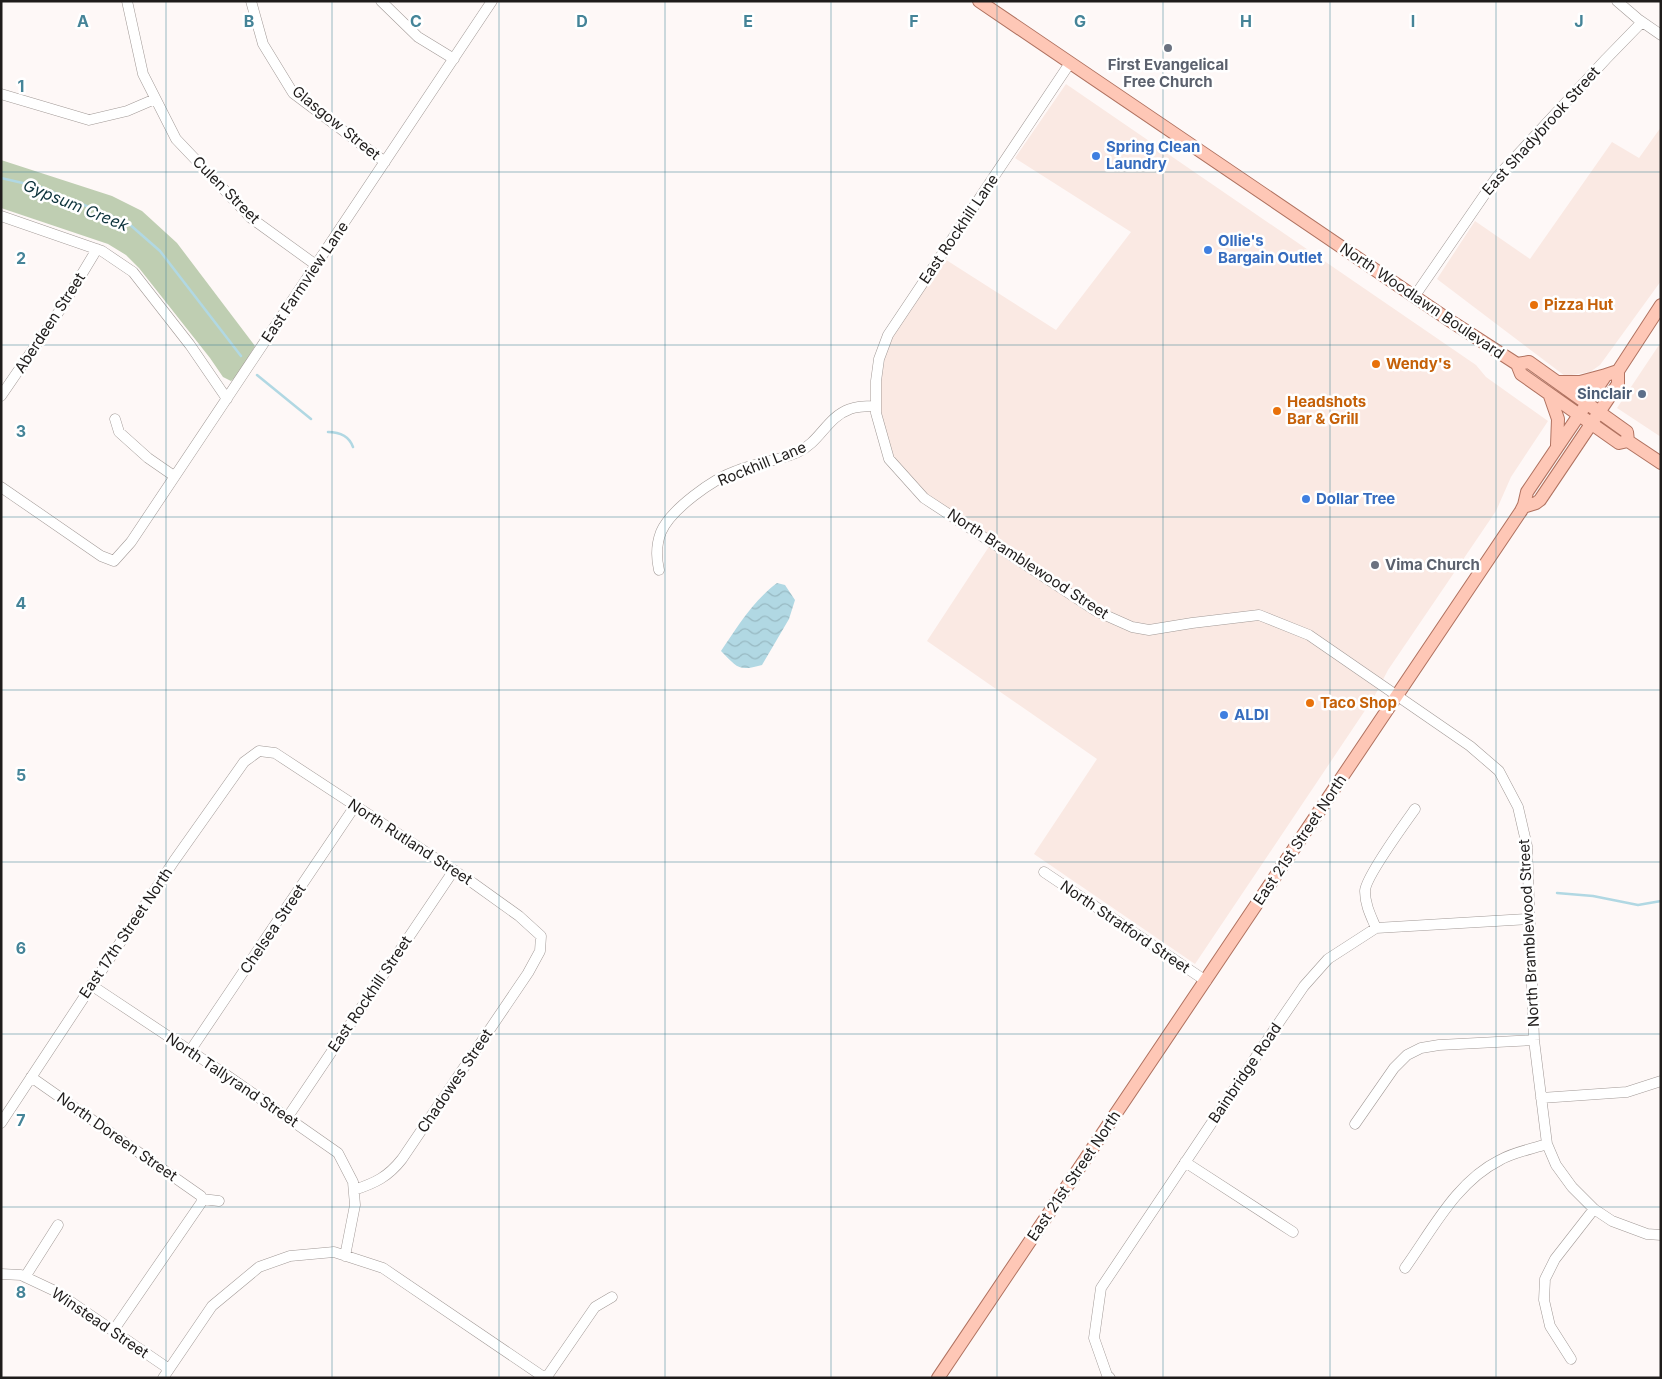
<svg xmlns="http://www.w3.org/2000/svg" width="1662" height="1379" font-family="Inter,sans-serif">
  <style>
    .built { fill: #fae9e3 }
    .green { fill: #bfceb2 }
    .water { fill: url(#water-waves) }
    .lines { fill: none; stroke-linecap: round; stroke-linejoin: round }
    .stream { stroke: #b1d8e3; stroke-width: 2.5 }
    .minor-casing { stroke: #a19996; stroke-width: 11 }
    .major-casing { stroke: #b07260; stroke-width: 14 }
    .minor { stroke: #fff; stroke-width: 10 }
    .major { stroke: #fec7b6; stroke-width: 12 }
    .grid { fill: none; stroke: #458498; stroke-width: 1; stroke-opacity: 0.55 }
    .worship-dot { fill: #6b7280; stroke: #fff; stroke-width: 2 }
    .shop-dot { fill: #3f7fe0; stroke: #fff; stroke-width: 2 }
    .food-dot { fill: #e8710a; stroke: #fff; stroke-width: 2 }
    .service-dot { fill: #5c6f8a; stroke: #fff; stroke-width: 2 }
    .labels { text-anchor: middle; stroke-width: 5; stroke-linejoin: round; paint-order: stroke }
    .worship-label { font-size: 15px; font-weight: bold; fill: #5b616d; stroke: #fff }
    .street-label { font-size: 15px; fill: #1f1c1b; stroke: #fff }
    .shop-label { font-size: 15px; font-weight: bold; fill: #366cbe; stroke: #fff; text-anchor: start }
    .food-label { font-size: 15px; font-weight: bold; fill: #c56008; stroke: #fff; text-anchor: start }
    .service-label { font-size: 15px; font-weight: bold; fill: #4e5e75; stroke: #fff; text-anchor: end }
    .water-label { font-size: 16px; font-style: italic; fill: #0d333c; stroke: #fff }
    .grid-label { font-size: 16px; text-anchor: middle; font-weight: bold; fill: #458498; stroke: #fff; stroke-width: 5; stroke-linejoin: round; paint-order: stroke }
  </style>
  <defs>
    <pattern id="water-waves" width="16" height="10" patternUnits="userSpaceOnUse" patternTransform="scale(1.25)"><rect width="16" height="10" fill="#b1d8e3"/><path d="M0 5q4-4 8 0t8 0" fill="none" stroke="#98b9c2"/></pattern>
  </defs>
  <rect width="100%" height="100%" fill="#fef8f7"/>
  <!-- built -->
  <path class="built" d="M1066 84 1476 365 1486 377 1548 421 1511 477 1496 511 1388 670 1374 697 1195 964 1034 854 1097 759 927 641 992 542 924 498 889 459 876 406 888 335 940 256 1056 330 1131 232 1015 158Z
    M1661 127V281L1600 365 1590 372 1565 376 1437 279 1475 221 1530 259 1612 142 1639 158Z
    M1661 342V437L1617 408Z"/>
  <!-- green -->
  <path class="green" d="M1 160 112 196 142 211 177 243 255 346 237 376 231 381 223 377 210 358 139 268 126 255 108 244 1 208Z"/>
  <!-- water -->
  <path class="water" d="M777 583 785 585 795 600 789 619 762 665C738 672 737 667 721 651 737 627 754 600 777 583Z"/>
  <g class="lines">
    <!-- stream -->
    <path class="stream" d="M1 178 40 187 128 223 160 251 241 356
      M257 375 311 419
      M328 432C340 432 349 436 353 447
      M1557 893 1593 896 1638 905 1661 901"/>
    <defs>
      <path id="minor" d="M127 1 143 74 176 139 251 218 316 265
        M251 1 263 44 293 93 385 162
        M381 1 418 37 454 59
        M1617 1 1638 19 1661 35
        M1070 63 888 335 879 359 876 381V413L889 459 924 498 1096 611 1132 627 1149 630 1192 623 1259 615 1309 635 1470 746 1499 771 1518 807 1527 846 1534 1040 1547 1144 1556 1165 1572 1187 1594 1209 1612 1221 1647 1234 1661 1235
        M1 94 89 120 127 111 155 99
        M1 216 102 251 133 272 190 345 227 399
        M1414 297 1496 178 1606 59 1642 22
        M1 396 62 307 97 249
        M115 419 119 432 148 458 174 476
        M1 487 101 556 114 561 131 542 492 1
        M659 570C656 557 656 545 661 532 671 509 713 479 736 471 756 463 778 461 798 452 820 442 827 417 850 409 857 406 868 406 876 406
        M1044 872 1206 981
        M1376 928C1371 916 1365 905 1365 891 1365 878 1405 823 1415 809
        M91 985 225 1074 338 1153 353 1182 355 1205 345 1256
        M190 1051 355 806
        M31 1077 201 1196 202 1199
        M1541 1098 1627 1092 1661 1081
        M287 1118 454 870
        M1 1123 174 861 244 762 259 751 275 753 473 883 519 916 541 936 540 951 528 973 402 1159C388 1177 375 1183 354 1190
        M1355 1124 1394 1068 1407 1055 1421 1048 1439 1045 1534 1040
        M1185 1162 1293 1232
        M202 1199 219 1201
        M1405 1268C1433 1229 1456 1182 1500 1160 1514 1152 1532 1149 1547 1144
        M1 1274 21 1275 55 1291 169 1369
        M25 1277 58 1225
        M113 1331 201 1203 202 1199
        M1571 1359 1550 1326 1544 1300 1545 1279 1555 1259 1594 1209
        M163 1378 212 1306 259 1267 290 1256 334 1252 383 1268 545 1378
        M546 1378 595 1307 612 1297
        M1110 1378 1107 1375 1094 1338 1101 1288 1282 1018 1304 986 1328 959 1376 928 1528 919"/>
      <path id="major" d="M979 1 1449 320 1517 364 1529 362 1627 432 1628 441
        M1517 364 1521 374 1619 443 1628 441 1661 463
        M1557 382H1580L1606 375
        M1550 396 1558 419 1557 445
        M1523 507 1536 503 1540 500 1618 384V371
        M938 1378 1521 511 1524 505 1527 492 1606 375 1618 371 1661 305"/>
    </defs>
    <!-- minor casing -->
    <use href="#minor" class="minor-casing"/>
    <!-- major casing -->
    <use href="#major" class="major-casing"/>
    <!-- minor -->
    <use href="#minor" class="minor"/>
    <!-- major -->
    <use href="#major" class="major"/>
  </g>
  <!-- grid -->
  <path class="grid" d="M166 1V1378M332 1V1378M499 1V1378M665 1V1378M831 1V1378M997 1V1378M1163 1V1378M1330 1V1378M1496 1V1378M1 172H1661M1 345H1661M1 517H1661M1 690H1661M1 862H1661M1 1034H1661M1 1207H1661"/>
  <!-- markers -->
  <g class="worship-dot">
    <circle cx="1168" cy="48" r="5"/>
    <circle cx="1375" cy="565" r="5"/>
  </g>
  <g class="shop-dot">
    <circle cx="1096" cy="156" r="5"/>
    <circle cx="1208" cy="250" r="5"/>
    <circle cx="1306" cy="499" r="5"/>
    <circle cx="1224" cy="715" r="5"/>
  </g>
  <g class="food-dot">
    <circle cx="1534" cy="305" r="5"/>
    <circle cx="1376" cy="364" r="5"/>
    <circle cx="1277" cy="411" r="5"/>
    <circle cx="1310" cy="703" r="5"/>
  </g>
  <circle class="service-dot" cx="1642" cy="394" r="5"/>
  <g class="labels">
    <!-- worship labels -->
    <g class="worship-label">
      <text x="1168" y="70">First Evangelical<tspan x="1168" dy="17">Free Church</tspan></text>
      <text x="1385" y="570" text-anchor="start">Vima Church</text>
    </g>
    <!-- street labels -->
    <g class="street-label">
      <text transform="translate(336 123) rotate(39)" y="5">Glasgow Street</text>
      <text transform="translate(1541 131) rotate(-48)" y="5">East Shadybrook Street</text>
      <text transform="translate(226 190) rotate(45)" y="5">Culen Street</text>
      <text transform="translate(959 229) rotate(-56)" y="5">East Rockhill Lane</text>
      <text transform="translate(305 282) rotate(-56)" y="5">East Farmview Lane</text>
      <text transform="translate(1422 301) rotate(34)" y="5">North Woodlawn Boulevard</text>
      <text transform="translate(50 323) rotate(-57)" y="5">Aberdeen Street</text>
      <text transform="translate(762 464) rotate(-22)" y="5">Rockhill Lane</text>
      <text transform="translate(1028 564) rotate(33)" y="5">North Bramblewood Street</text>
      <text transform="translate(1300 840) rotate(-56)" y="5">East 21st Street North</text>
      <text transform="translate(410 842) rotate(33)" y="5">North Rutland Street</text>
      <text transform="translate(1125 927) rotate(34)" y="5">North Stratford Street</text>
      <text transform="translate(273 929) rotate(-56)" y="5">Chelsea Street</text>
      <text transform="translate(126 933) rotate(-56)" y="5">East 17th Street North</text>
      <text transform="translate(1529 933) rotate(-93)" y="5">North Bramblewood Street</text>
      <text transform="translate(370 994) rotate(-56)" y="5">East Rockhill Street</text>
      <text transform="translate(1245 1073) rotate(-56)" y="5">Bainbridge Road</text>
      <text transform="translate(232 1080) rotate(34)" y="5">North Tallyrand Street</text>
      <text transform="translate(455 1081) rotate(-56)" y="5">Chadowes Street</text>
      <text transform="translate(117 1137) rotate(35)" y="5">North Doreen Street</text>
      <text transform="translate(1074 1176) rotate(-56)" y="5">East 21st Street North</text>
      <text transform="translate(100 1323) rotate(34)" y="5">Winstead Street</text>
    </g>
    <!-- shop labels -->
    <g class="shop-label">
      <text x="1106" y="152">Spring Clean<tspan x="1106" dy="17">Laundry</tspan></text>
      <text x="1218" y="246">Ollie's<tspan x="1218" dy="17">Bargain Outlet</tspan></text>
      <text x="1316" y="504">Dollar Tree</text>
      <text x="1234" y="720">ALDI</text>
    </g>
    <!-- food labels -->
    <g class="food-label">
      <text x="1544" y="310">Pizza Hut</text>
      <text x="1386" y="369">Wendy's</text>
      <text x="1287" y="407">Headshots<tspan x="1287" dy="17">Bar &amp; Grill</tspan></text>
      <text x="1320" y="708">Taco Shop</text>
    </g>
    <!-- service labels -->
    <g class="service-label">
      <text x="1632" y="399">Sinclair</text>
    </g>
    <!-- water labels -->
    <g class="water-label">
      <text transform="translate(76 205) rotate(22)" y="6">Gypsum Creek</text>
    </g>
  </g>
  <g class="grid-label">
    <text x="83" y="27">A</text>
    <text x="249" y="27">B</text>
    <text x="416" y="27">C</text>
    <text x="582" y="27">D</text>
    <text x="748" y="27">E</text>
    <text x="914" y="27">F</text>
    <text x="1080" y="27">G</text>
    <text x="1246" y="27">H</text>
    <text x="1413" y="27">I</text>
    <text x="1579" y="27">J</text>
    <text x="21" y="92">1</text>
    <text x="21" y="264">2</text>
    <text x="21" y="437">3</text>
    <text x="21" y="609">4</text>
    <text x="21" y="781">5</text>
    <text x="21" y="954">6</text>
    <text x="21" y="1126">7</text>
    <text x="21" y="1298">8</text>
  </g>
  <!-- border -->
  <rect width="1662" height="1379" fill="none" stroke="#1f1c1b" stroke-width="5"/>
</svg>
